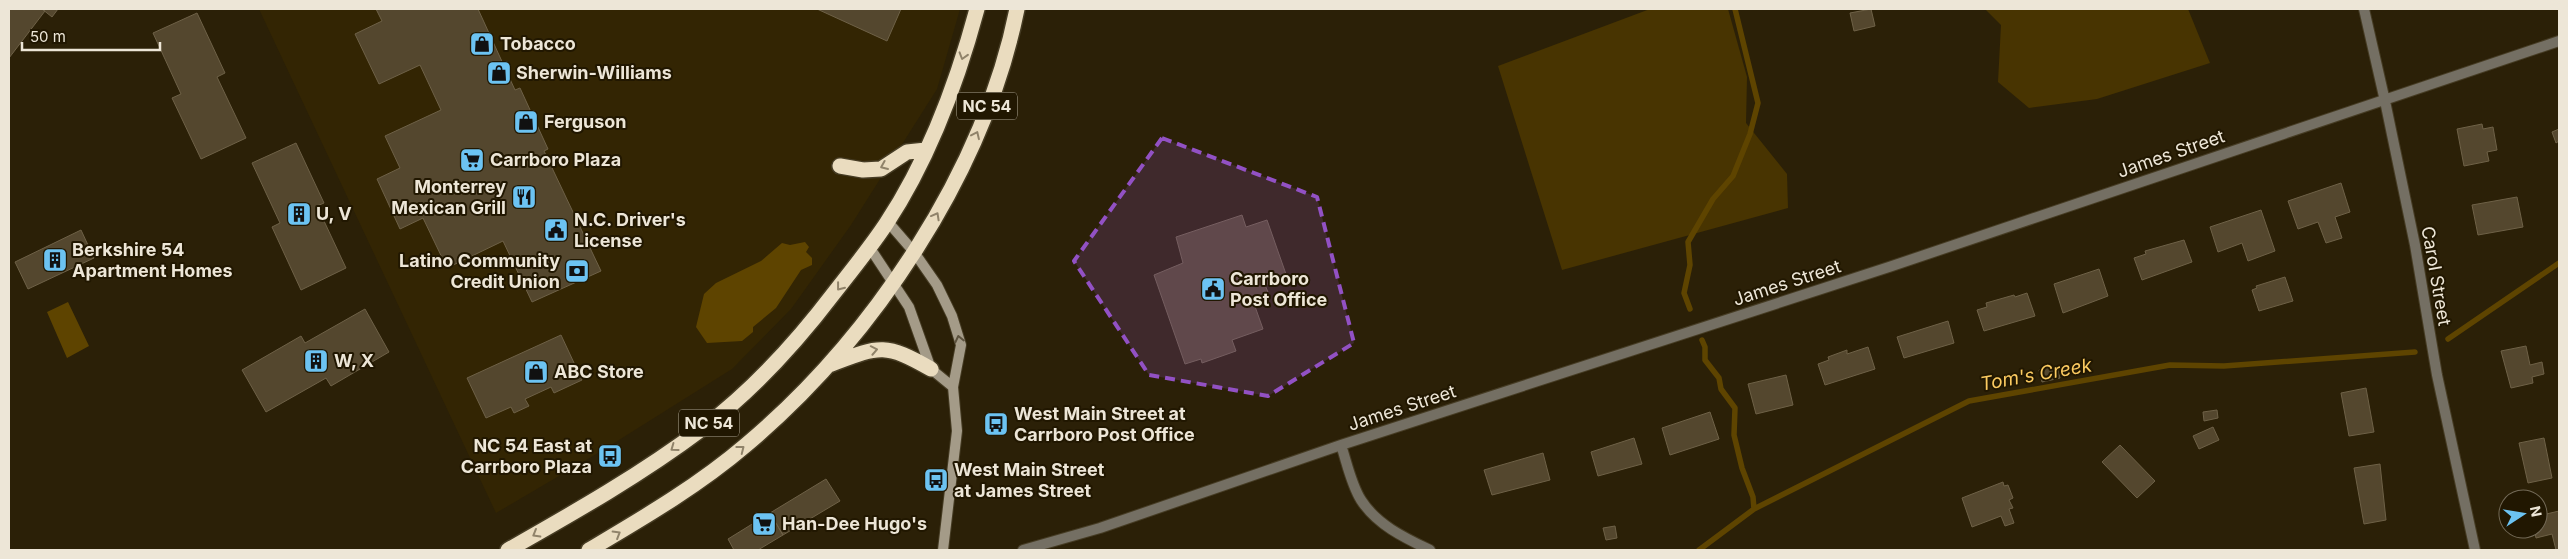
<svg xmlns="http://www.w3.org/2000/svg" width="2568" height="559" font-family="Inter,sans-serif">
  <style>
    .built { fill: #332503 }
    .green { fill: #483401 }
    .water { fill: #5e4400 }
    .lines { fill: none; stroke-linecap: round; stroke-linejoin: round }
    .stream { stroke: #5e4400; stroke-width: 5.5 }
    .building { fill: #54472e; stroke: #6e6147 }
    .street-casing { stroke: #463c24; stroke-width: 12 }
    .secondary-casing { stroke: #463c24; stroke-width: 12 }
    .highway-casing { stroke: #463c24; stroke-width: 18 }
    .street { stroke: #746f63; stroke-width: 10 }
    .secondary { stroke: #a49b88; stroke-width: 10 }
    .highway { stroke: #eadcbf; stroke-width: 15 }
    .oneway { stroke: #90836a }
    .oneway2 { stroke: #5c523e }
    .marked { fill: #9251c4; fill-opacity: 0.2; stroke: #9251c4; stroke-width: 4; stroke-dasharray: 10 6; stroke-linejoin: round }
    .labels { text-anchor: middle; stroke-width: 4; stroke-linejoin: round; paint-order: stroke }
    .shield { fill: #211701; stroke: #b0a897; stroke-width: 1 }
    .shield-label { font-size: 16px; font-weight: bold; fill: #ede6d7 }
    .poi-label { font-size: 18px; font-weight: bold; fill: #ede6d7; stroke: #211701; text-anchor: start }
    .street-label { font-size: 18px; fill: #ede6d7; stroke: #211701 }
    .water-label { font-size: 19px; font-style: italic; fill: #fccb61; stroke: #211701 }
  </style>
  <rect width="100%" height="100%" fill="#2b2007"/>
  <!-- built -->
  <path class="built" d="M259 9H960L937 89 851 225 791 309 732 369 603 450 496 513Z"/>
  <!-- green -->
  <path class="green" d="M1650 9H1728L1747 77 1746 123 1787 174 1788 208 1562 270 1498 66Z
    M1985 9H2188L2210 63 2097 99 2029 108 1998 82 2001 25Z"/>
  <!-- water -->
  <path class="water" d="M805 242 809 247 806 252 812 258V265L801 270 776 308 753 327V332L742 341 707 343 696 327 704 294 716 283 761 261 782 243 790 245Z
    M68 302 89 346 67 358 47 312Z"/>
  <g class="lines">
    <!-- stream -->
    <path class="stream" d="M1690 309 1684 293 1690 265 1688 242 1713 199 1733 176 1750 134 1758 103 1735 9
      M2448 339 2559 263
      M1702 340 1705 347V360L1719 378 1721 389 1735 408 1734 435 1742 468 1753 497 1754 509
      M1699 550 1754 509 1969 401 2170 365 2224 366 2415 352"/>
  </g>
  <!-- building -->
  <path class="building" d="M9 9H42L45 11 9 58Z
    M42 9H58L52 17Z
    M376 9H478L515 90 520 88 548 149 544 151 601 271 532 302 503 241 447 268 423 218 400 229 377 179 400 168 385 136 441 110 420 65 379 84 355 34 382 21Z
    M817 9H901L887 41Z
    M1871 9 1875 26 1854 31 1850 13Z
    M197 13 225 73 217 77 246 138 201 159 172 98 181 94 153 33Z
    M2482 124 2483 129 2493 127 2497 150 2487 152 2489 161 2464 166 2457 129Z
    M2559 129V141L2556 143 2552 132Z
    M296 143 324 203 317 206 346 268 301 290 272 227 280 223 252 163Z
    M2341 183 2350 212 2335 217 2342 238 2326 243 2318 222 2298 229 2288 201Z
    M2517 197 2523 227 2478 235 2472 205Z
    M2261 210 2275 251 2248 261 2242 243 2218 252 2210 227Z
    M1242 215 1246 227 1267 220 1287 277 1265 285 1268 292 1252 298 1263 329 1232 340 1236 351 1202 363 1201 359 1185 364 1154 275 1183 263 1176 237Z
    M81 230 94 258 28 289 15 262Z
    M2184 240 2192 262 2142 280 2134 258 2146 254 2145 251Z
    M2099 269 2108 296 2063 313 2054 284Z
    M2285 277 2293 301 2259 311 2252 290 2257 288 2256 286Z
    M2027 293 2035 316 1984 331 1977 310 1987 307 1986 303 2014 295 2015 297Z
    M365 309 389 352 331 386 326 378 266 412 242 370 301 336 305 343Z
    M1948 321 1954 343 1904 358 1897 337Z
    M561 335 582 380 554 393 551 387 525 399 529 406 514 413 511 407 486 418 467 378Z
    M2526 346 2530 365 2542 362 2544 374 2532 377 2533 383 2511 388 2501 351Z
    M1868 347 1875 369 1825 385 1818 364 1829 360 1828 357 1847 350V354Z
    M2057 366 2060 378 2042 382 2039 370Z
    M1786 375 1793 405 1756 414 1748 384Z
    M2366 388 2374 432 2349 436 2341 393Z
    M2217 410 2218 418 2204 421 2203 412Z
    M1710 412 1719 439 1670 455 1662 428Z
    M2213 427 2219 440 2199 449 2193 436Z
    M1634 438 1642 464 1598 476 1591 452Z
    M2544 438 2552 478 2528 483 2519 443Z
    M2120 445 2155 481 2137 498 2102 462Z
    M1543 453 1550 480 1492 495 1484 470Z
    M2380 464 2386 520 2364 524 2354 468Z
    M826 479 840 501 783 535 770 513Z
    M2003 482 2004 486 2008 485 2013 498 2009 500 2013 508 2009 509 2014 523 2005 526 2001 516 1972 527 1962 498Z
    M2559 511V550H2556L2552 534 2536 538 2534 529H2538V516Z
    M770 513 783 535 758 550H734L728 539Z
    M1615 526 1617 538 1606 540 1603 528Z"/>
  <g class="lines">
    <defs>
      <path id="street" d="M2364 9 2385 101 2415 245 2437 375 2475 550
        M1341 445C1347 463 1351 484 1361 500 1377 525 1405 538 1430 550
        M1023 550 1100 528 1341 445 1889 267 2559 41"/>
      <path id="secondary" d="M888 222 914 252 937 285 952 316 961 345 953 387 957 431 943 550
        M870 248 909 307 931 369 953 387"/>
      <path id="highway" d="M840 166 863 170 881 169 907 152 926 150
        M829 365C879 346 884 342 931 369
        M508 550C575 512 642 474 703 428 753 390 796 343 834 293 852 270 870 248 886 224 929 159 957 83 977 9
        M589 550C643 518 698 486 746 445 873 338 984 172 1017 9"/>
    </defs>
    <!-- street casing -->
    <use href="#street" class="street-casing"/>
    <!-- secondary casing -->
    <use href="#secondary" class="secondary-casing"/>
    <!-- highway casing -->
    <use href="#highway" class="highway-casing"/>
    <!-- street -->
    <use href="#street" class="street"/>
    <!-- secondary -->
    <use href="#secondary" class="secondary"/>
    <!-- highway -->
    <use href="#highway" class="highway"/>
  </g>
  <!-- one-way arrows -->
  <defs><path id="oneway-chevron" d="M-2-3.5L2.5 0L-2 3.5" fill="none" stroke-width="1.6" stroke-linecap="round" stroke-linejoin="round" transform="scale(1.25)"/></defs>
  <g class="oneway">
    <use href="#oneway-chevron" transform="translate(963 56) rotate(107)"/>
    <use href="#oneway-chevron" transform="translate(976 135) rotate(-65)"/>
    <use href="#oneway-chevron" transform="translate(884 166) rotate(157)"/>
    <use href="#oneway-chevron" transform="translate(936 216) rotate(-61)"/>
    <use href="#oneway-chevron" transform="translate(840 287) rotate(128)"/>
    <use href="#oneway-chevron" transform="translate(874 350) rotate(-11)"/>
    <use href="#oneway-chevron" transform="translate(674 448) rotate(144)"/>
    <use href="#oneway-chevron" transform="translate(741 449) rotate(-38)"/>
    <use href="#oneway-chevron" transform="translate(536 534) rotate(150)"/>
    <use href="#oneway-chevron" transform="translate(617 534) rotate(-31)"/>
  </g>
  <use class="oneway2" href="#oneway-chevron" transform="translate(959 339) rotate(-103)"/>
  <!-- marked area -->
  <path class="marked" d="M1162 138 1317 197 1354 343 1268 396 1149 375 1074 261Z"/>
  <!-- icons -->
  <defs>
    <symbol id="shop-square" viewBox="-11 -11 22 22"><rect x="-9" y="-9" width="18" height="18" rx="4" fill="#6cc3f2" stroke="#211701"/><path d="M-5-2.5h2.3a2.7 3.5 0 0 1 5.4 0H5L5.5 6h-11ZM-1.5-2.5h3a1.5 2.3 0 0 0-3 0Z" fill="#111"/></symbol>
    <symbol id="supermarket-square" viewBox="-11 -11 22 22"><rect x="-9" y="-9" width="18" height="18" rx="4" fill="#6cc3f2" stroke="#211701"/><path d="M-6-5.5h2.5l.6 2H6L4.5 2H-2.5L-4.4-4H-6ZM-1.5 3.2a1.3 1.3 0 1 0 .1 0ZM3 3.2a1.3 1.3 0 1 0 .1 0Z" fill="#111"/></symbol>
    <symbol id="restaurant-square" viewBox="-11 -11 22 22"><rect x="-9" y="-9" width="18" height="18" rx="4" fill="#6cc3f2" stroke="#211701"/><path d="M-5-6h1v4h1v-4h1v4h1v-4h1v5L-1.5 .5V6h-2V.5L-5-1ZM5-6V6H3V1.5H1.5Q1.5-4 5-6Z" fill="#111"/></symbol>
    <symbol id="building-square" viewBox="-11 -11 22 22"><rect x="-9" y="-9" width="18" height="18" rx="4" fill="#6cc3f2" stroke="#211701"/><path d="M-4-6H4V6H1V3H-1V6H-4ZM-2.5-4.3h1.7v1.8h-1.7ZM.8-4.3h1.7v1.8H.8ZM-2.5-1h1.7V.8h-1.7ZM.8-1h1.7V.8H.8Z" fill="#111"/></symbol>
    <symbol id="civic-square" viewBox="-11 -11 22 22"><rect x="-9" y="-9" width="18" height="18" rx="4" fill="#6cc3f2" stroke="#211701"/><path d="M-.6-6.5H3V-4.5H.6V-3L4-1V1h2V6H-6V1h2V-1L-.6-3ZM-1.2 2.5V6h2.4V2.5Z" fill="#111"/></symbol>
    <symbol id="bank-square" viewBox="-11 -11 22 22"><rect x="-9" y="-9" width="18" height="18" rx="4" fill="#6cc3f2" stroke="#211701"/><path d="M-6-4H6V4H-6ZM0-2.3a2.3 2.3 0 1 0 0 4.6a2.3 2.3 0 1 0 0-4.6Z" fill="#111"/></symbol>
    <symbol id="bus-square" viewBox="-11 -11 22 22"><rect x="-9" y="-9" width="18" height="18" rx="4" fill="#6cc3f2" stroke="#211701"/><path d="M-5-6H5V4H4V6H2V4H-2V6H-4V4H-5ZM-3.5-4V0h7V-4ZM-3.5 1.2v1.5H-2V1.2ZM2 1.2v1.5H3.5V1.2Z" fill="#111"/></symbol>
  </defs>
  <g fill-rule="evenodd">
    <use href="#shop-square" x="468" y="30" width="28" height="28"/>
    <use href="#shop-square" x="485" y="59" width="28" height="28"/>
    <use href="#shop-square" x="512" y="108" width="28" height="28"/>
    <use href="#supermarket-square" x="458" y="146" width="28" height="28"/>
    <use href="#restaurant-square" x="510" y="183" width="28" height="28"/>
    <use href="#building-square" x="285" y="200" width="28" height="28"/>
    <use href="#civic-square" x="542" y="216" width="28" height="28"/>
    <use href="#building-square" x="41" y="246" width="28" height="28"/>
    <use href="#bank-square" x="563" y="257" width="28" height="28"/>
    <use href="#civic-square" x="1199" y="275" width="28" height="28"/>
    <use href="#building-square" x="302" y="347" width="28" height="28"/>
    <use href="#shop-square" x="522" y="358" width="28" height="28"/>
    <use href="#bus-square" x="982" y="410" width="28" height="28"/>
    <use href="#bus-square" x="596" y="442" width="28" height="28"/>
    <use href="#bus-square" x="922" y="466" width="28" height="28"/>
    <use href="#supermarket-square" x="750" y="510" width="28" height="28"/>
  </g>
  <g class="labels">
    <!-- shield labels -->
    <g class="shield">
      <rect x="957" y="92.5" width="60" height="27" rx="4"/>
      <rect x="679" y="409.5" width="60" height="27" rx="4"/>
    </g>
    <g class="shield-label">
      <text x="987" y="112">NC 54</text>
      <text x="709" y="429">NC 54</text>
    </g>
    <!-- poi labels -->
    <g class="poi-label">
      <text x="500" y="50">Tobacco</text>
      <text x="516" y="79">Sherwin-Williams</text>
      <text x="544" y="128">Ferguson</text>
      <text x="490" y="166">Carrboro Plaza</text>
      <text x="506" y="193" text-anchor="end">Monterrey<tspan x="506" dy="21">Mexican Grill</tspan></text>
      <text x="316" y="220">U, V</text>
      <text x="574" y="226">N.C. Driver's<tspan x="574" dy="21">License</tspan></text>
      <text x="72" y="256">Berkshire 54<tspan x="72" dy="21">Apartment Homes</tspan></text>
      <text x="560" y="267" text-anchor="end">Latino Community<tspan x="560" dy="21">Credit Union</tspan></text>
      <text x="1230" y="285">Carrboro<tspan x="1230" dy="21">Post Office</tspan></text>
      <text x="334" y="367">W, X</text>
      <text x="554" y="378">ABC Store</text>
      <text x="1014" y="420">West Main Street at<tspan x="1014" dy="21">Carrboro Post Office</tspan></text>
      <text x="592" y="452" text-anchor="end">NC 54 East at<tspan x="592" dy="21">Carrboro Plaza</tspan></text>
      <text x="954" y="476">West Main Street<tspan x="954" dy="21">at James Street</tspan></text>
      <text x="782" y="530">Han-Dee Hugo's</text>
    </g>
    <!-- street labels -->
    <g class="street-label">
      <text transform="translate(2171 154) rotate(-19)" y="6">James Street</text>
      <text transform="translate(2436 276) rotate(80)" y="6">Carol Street</text>
      <text transform="translate(1787 283) rotate(-18)" y="6">James Street</text>
      <text transform="translate(1402 408) rotate(-18)" y="6">James Street</text>
    </g>
    <!-- water labels -->
    <g class="water-label">
      <text transform="translate(2036 374) rotate(-10)" y="7">Tom's Creek</text>
    </g>
  </g>
  <!-- border -->
  <rect width="2568" height="559" fill="none" stroke="#ede6d7" stroke-width="20"/>
  <!-- north arrow -->
  <g transform="translate(2523 514) rotate(78)"><circle r="24" fill="#211701" stroke="#736a57"/>
  <path d="M0-4L9 19L0 12L-9 19Z" fill="#6cc3f2"/>
  <text y="-8" font-size="14" font-weight="bold" text-anchor="middle" fill="#ede6d7">N</text>
  </g>
  <!-- scale -->
  <path d="M22 42v8h138v-8" fill="none" stroke="#ede6d7" stroke-width="2.5"/>
  <text x="30" y="42" font-size="15" fill="#ede6d7" stroke="#211701" stroke-width="4" paint-order="stroke">50 m</text>
</svg>
